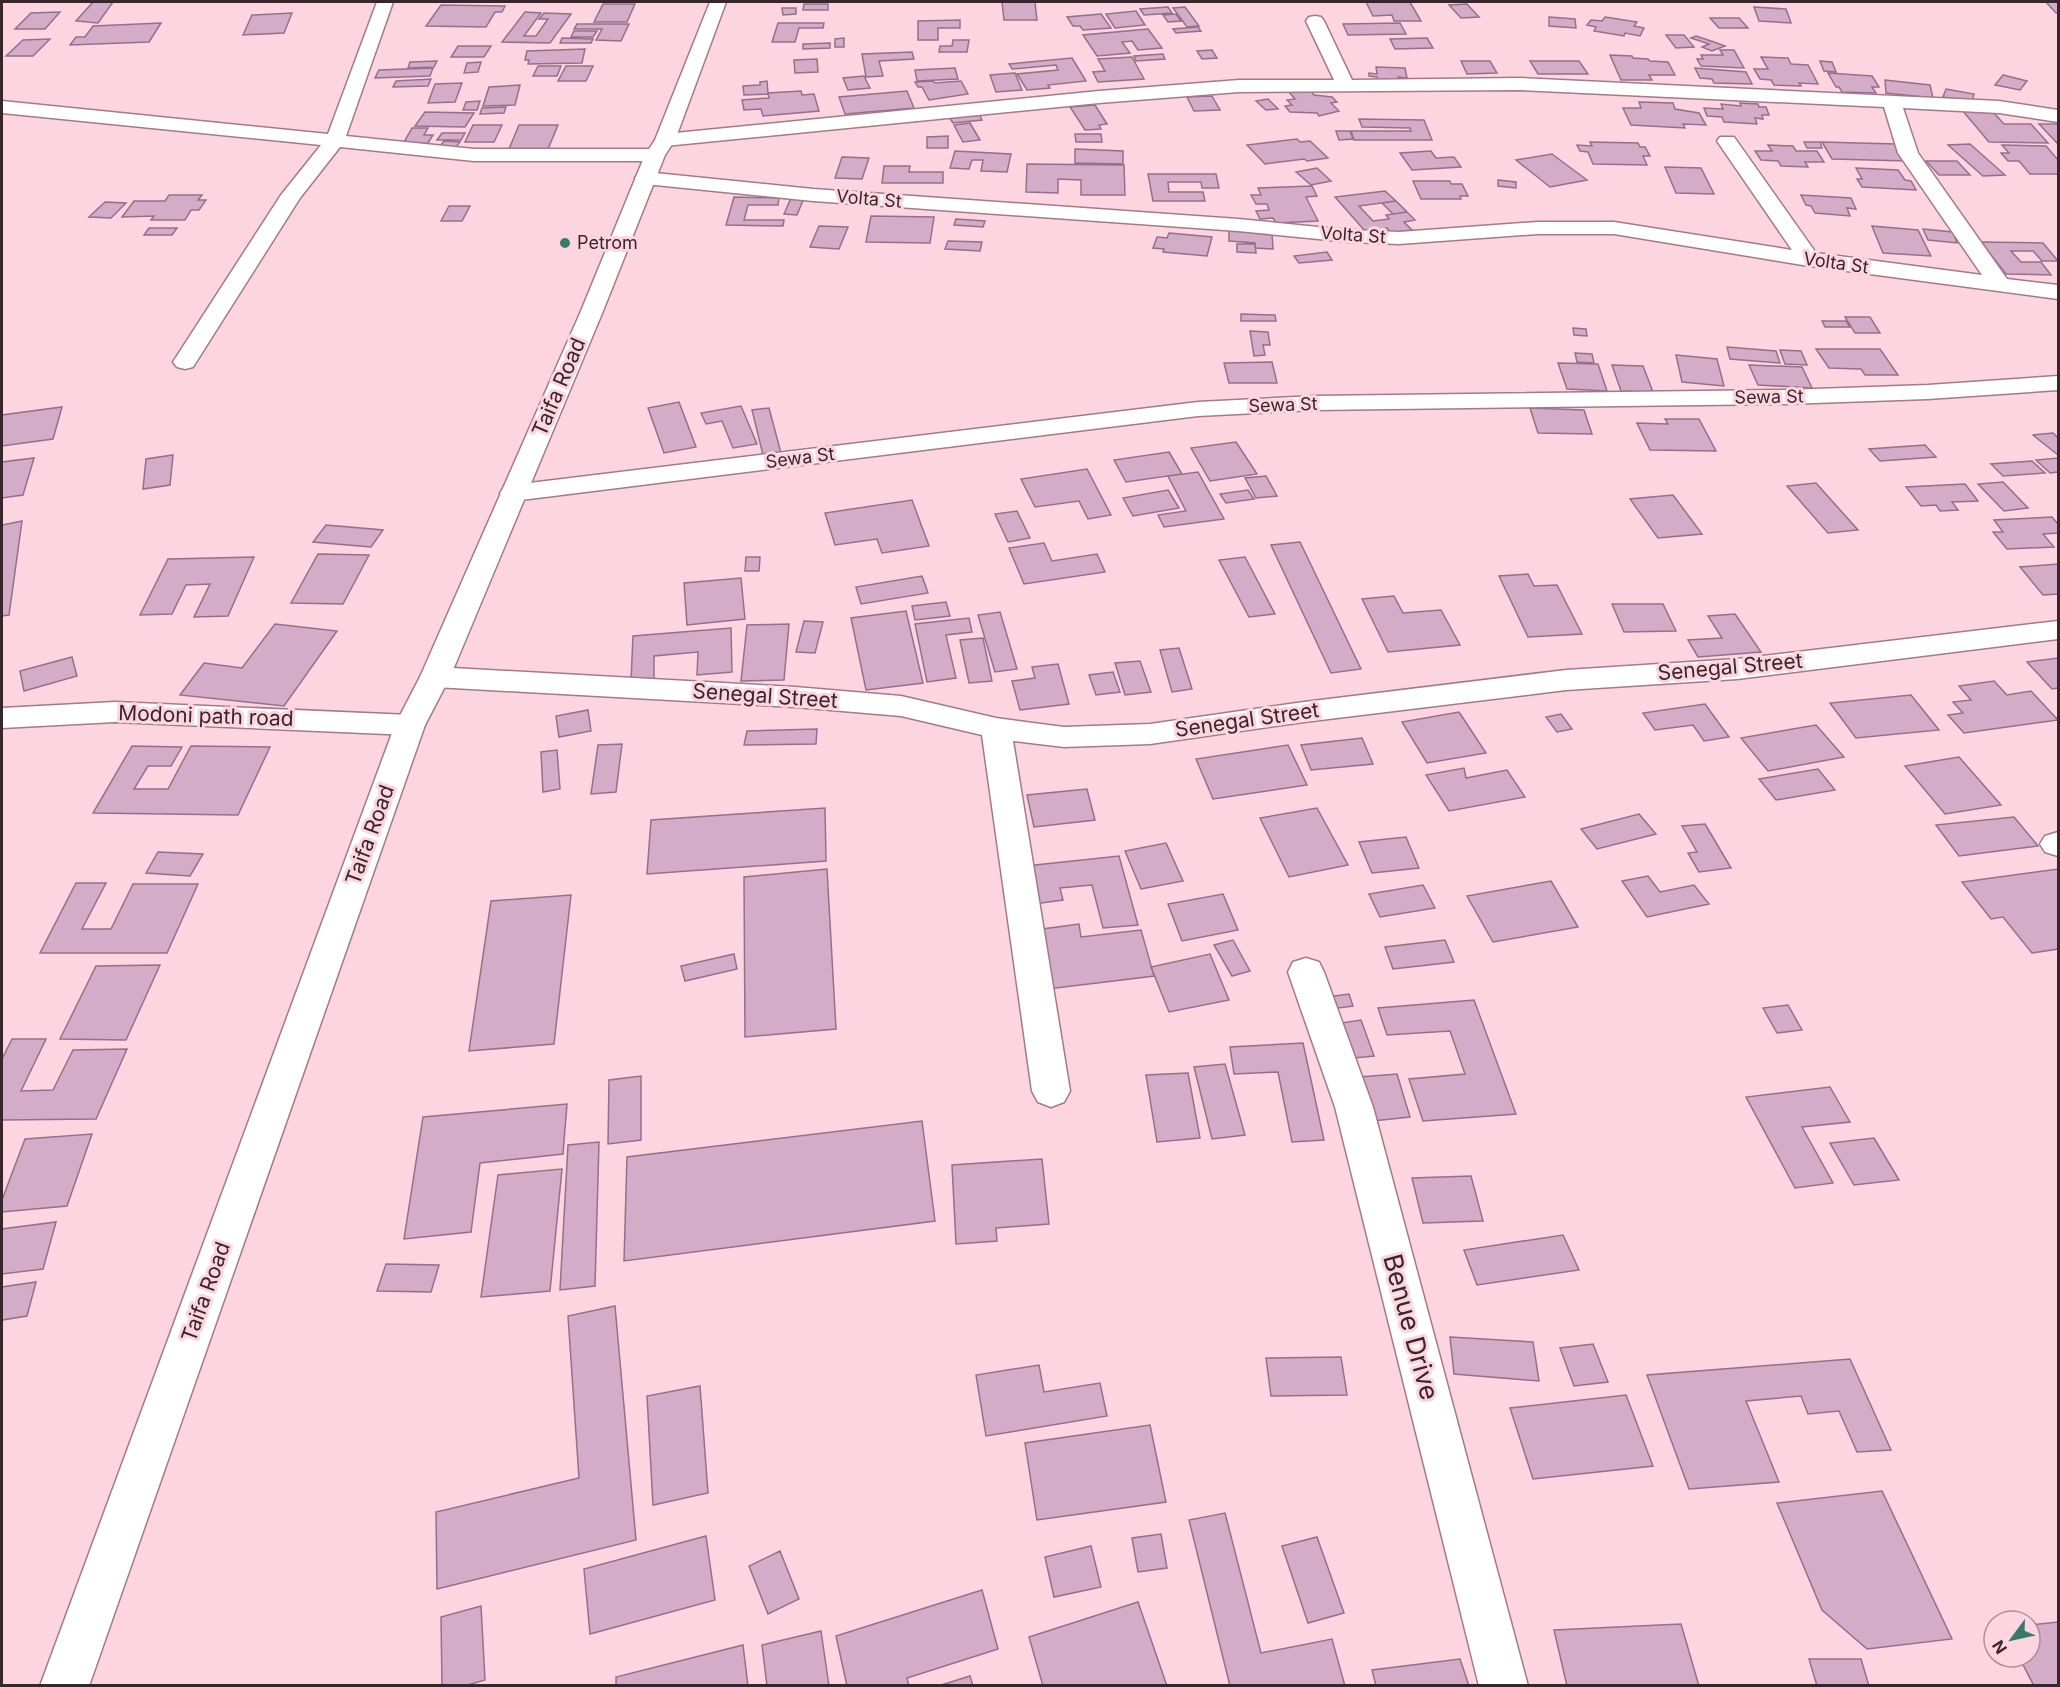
<svg xmlns="http://www.w3.org/2000/svg" width="2060" height="1687" font-family="Inter,sans-serif">
  <style>
    .building { fill: #d3acc7; stroke: #95708a; stroke-width: 1.5 }
    .lines { fill: none; stroke-linecap: round; stroke-linejoin: round }
    .minor-casing { stroke: #a57987; stroke-width: 3 }
    .trunk-casing { stroke: #a57987; stroke-width: 3 }
    .minor { fill: #fff; fill-rule: evenodd }
    .trunk { fill: #fff; fill-rule: evenodd }
    .poi-dot { fill: #37796b; stroke: #fdd5e1; stroke-width: 2 }
    .labels { text-anchor: middle; stroke-width: 6; stroke-linejoin: round; paint-order: stroke }
    .far-street-label { font-size: 18px; fill: #38262c; stroke: #fdd5e1 }
    .far-poi-label { font-size: 18px; fill: #38262c; stroke: #fdd5e1; text-anchor: start }
    .street-label { font-size: 21px; fill: #38262c; stroke: #fdd5e1 }
    .near-street-label { font-size: 26px; fill: #38262c; stroke: #fdd5e1 }
  </style>
  <rect width="100%" height="100%" fill="#fdd5e1"/>
  <!-- building -->
  <path class="building" d="M93 2H113L98 23 76 21Z
    M1002 2H1035L1037 20H1004Z
    M1366 2H1410L1421 21H1394L1392 15 1373 16Z
    M2046 2H2058V13H2056Z
    M603 4H635L627 22H594Z
    M804 4H828V10H803Z
    M1467 4 1479 17 1461 18 1449 5Z
    M441 5 505 6 502 12H495L486 27 426 26Z
    M1168 7 1172 13 1144 15 1140 9Z
    M1185 7 1199 26 1187 27 1173 8Z
    M1754 7 1786 9 1791 23 1759 21Z
    M782 8H796V14L783 15Z
    M1136 11 1145 25 1115 28 1106 14Z
    M60 12 45 29H15L31 13Z
    M525 12 541 13 524 36H536L548 19H539L544 13 571 14 550 43 502 42Z
    M292 13 284 33 243 35 252 15Z
    M1101 14 1111 28 1083 30 1080 26H1073L1067 17Z
    M1176 14 1181 21 1168 22 1163 15Z
    M1549 17 1575 19 1576 28 1549 26Z
    M1605 17 1637 22 1634 26 1644 28 1640 36 1625 33 1624 36 1594 31 1596 27 1587 25 1591 20 1602 21Z
    M1710 18H1739L1748 28H1719Z
    M960 20V28H938V40H918V21Z
    M161 23 149 42 70 45 76 37H85L93 26Z
    M778 23H824L823 28H799L795 42H772Z
    M1400 23 1406 34 1348 35 1343 24Z
    M577 24H629L621 41 596 40 602 29H574Z
    M1198 27 1201 31 1176 33 1173 29Z
    M1148 29 1162 48 1138 50 1132 41 1122 42 1130 53 1097 56 1083 35Z
    M574 31H597L593 37H571Z
    M1666 35H1684L1694 47 1676 48Z
    M1696 36 1714 42 1725 46 1712 51 1702 47 1709 44 1691 38Z
    M562 38 593 39 591 43H560Z
    M844 38V47H835V39Z
    M1427 38 1433 48 1395 49 1390 39Z
    M50 39 33 56H6L23 40Z
    M953 40H969L967 52H939L940 46H952Z
    M830 43V48L803 49V44Z
    M458 46H491L484 57H451Z
    M585 49 582 63 528 64 529 60H525L527 51Z
    M1212 50 1217 58 1202 59 1197 51Z
    M1720 50H1734L1744 68 1701 66 1697 59H1703L1701 55H1723Z
    M912 52 914 59 879 61 883 76 866 77 862 54Z
    M1163 54 1165 59 1136 61 1134 56Z
    M1610 55 1632 56 1633 58 1648 59 1650 61 1668 62 1675 75H1649L1652 80H1621Z
    M1132 57 1144 79 1098 82 1093 72 1105 71 1098 59Z
    M1761 57 1788 58 1791 64 1808 65 1818 84 1799 83 1801 86 1774 85 1771 80 1760 79 1754 69H1768Z
    M1072 58 1086 81 1048 85 1050 88 1027 90 1017 74 1058 70 1056 65 1012 69 1009 64Z
    M817 59 818 72 795 73 794 60Z
    M437 61 434 67 408 68 410 62Z
    M1461 61H1490L1497 73 1467 74Z
    M1530 61H1579L1588 74H1538Z
    M1820 61 1832 62 1836 72 1824 71Z
    M481 62 478 72 464 73 467 63Z
    M538 66H561L557 76H533Z
    M566 66H593L586 81H558Z
    M1376 67 1405 68 1407 78 1398 77 1399 82H1378L1377 77 1369 76V73L1377 74Z
    M433 68 430 76 375 78 379 70Z
    M955 68 958 79 917 81 915 70Z
    M1695 68 1746 72 1752 84 1714 83 1712 79 1700 78Z
    M1015 73 1022 90 996 92 990 75Z
    M1828 73 1872 76 1879 87H1872L1876 93 1842 92 1839 87H1836Z
    M2003 75 2027 81 2020 90 1995 85Z
    M864 76 870 88 848 90 843 78Z
    M431 79 428 86 393 87 396 81Z
    M1885 80 1930 85 1933 98 1886 93Z
    M767 81 768 94 744 95 743 86 760 85V82Z
    M933 81 935 83 961 81 968 94 929 100 922 87H918L915 82Z
    M462 83 455 102 428 103 435 84Z
    M520 85 515 105 483 106 489 87Z
    M1946 89 1974 94 1972 102 1943 97Z
    M1310 90 1314 95 1332 97 1337 102 1331 103 1339 111 1319 116 1317 113 1290 112 1285 106 1292 105 1287 100 1295 99 1289 92Z
    M801 91 802 95 814 94 819 111 763 116 761 109 744 110 742 100 769 98 768 93Z
    M907 91 914 108 845 114 839 97Z
    M1212 96 1220 110 1194 111 1187 97Z
    M1268 99 1278 109 1266 110 1256 101Z
    M480 101 477 110H463L466 102Z
    M1639 102 1673 103 1675 109 1699 113 1706 125 1683 124 1685 128 1631 125 1623 108H1641Z
    M1740 103 1758 104 1759 107H1766L1769 115H1762L1763 119 1755 118 1757 124 1724 122 1722 117 1707 116 1704 108 1723 109 1721 104 1741 106Z
    M1095 105 1107 124 1099 125 1101 129 1085 130 1070 107Z
    M506 107 504 113 480 114 482 108Z
    M1962 110 1992 111 2004 124H2031L2048 143 1989 142Z
    M425 112 474 113 465 127 415 126Z
    M979 113 982 120 953 123 949 117Z
    M1359 119 1424 120 1432 140H1354L1351 131H1411L1410 128 1362 127Z
    M970 123 980 140 963 142 954 125Z
    M2039 124H2058V144Z
    M473 125H502L494 142H465Z
    M519 125H558L548 149H509Z
    M412 128H428L424 135H433L428 143 403 144Z
    M1336 131H1350L1353 139 1339 140Z
    M442 133H465L461 140H437Z
    M1075 134H1101L1102 142H1076Z
    M948 136V148H927V137Z
    M1297 139 1300 142 1310 141 1328 158 1307 161 1304 159 1265 164 1247 145Z
    M444 141 460 142 456 147 440 146Z
    M1590 142 1638 143 1640 147H1645L1650 156H1643L1647 165 1593 164 1588 152 1580 151 1577 145 1592 146Z
    M1804 142H1820L1822 148H1807Z
    M1822 142 1896 144 1907 161 1832 159Z
    M1970 144 2005 175 1983 176 1948 145Z
    M1768 145 1793 146 1796 151H1817L1824 162H1805L1808 167 1781 166 1778 161 1761 160 1755 151H1772Z
    M2002 145 2046 146 2058 160V174H2030L2019 161H2008L2001 153H2009Z
    M1075 149 1123 151V164L1075 163Z
    M955 151 1011 154 1007 172 981 171 983 160H972L969 169 950 168Z
    M1431 151 1436 158 1454 157 1461 167 1412 170 1400 153Z
    M1552 154 1587 180 1550 187 1516 160Z
    M842 157 869 158 862 179 835 178Z
    M1926 161H1957L1970 175H1939Z
    M1027 164 1124 165 1125 195H1081V180L1058 179V193L1026 192Z
    M884 166H910L909 172H943V183H882Z
    M1665 167 1701 168 1714 194 1676 193Z
    M1317 168 1331 181 1311 185 1296 172Z
    M1856 168 1898 170 1905 180 1911 181 1916 190 1862 187 1857 179H1862Z
    M1148 174H1216L1219 188H1202L1201 182H1168L1169 192H1203L1205 201H1153Z
    M1498 180 1516 182V188L1498 186Z
    M1413 181H1450L1451 184H1462L1468 196H1460L1461 199H1421Z
    M1312 186 1317 196 1306 197 1318 221 1276 223 1273 218 1260 219 1256 211 1269 210 1267 204H1256L1251 195H1261L1258 188Z
    M1385 191 1396 201 1359 206 1373 221 1389 219 1386 215 1407 212 1415 220 1404 222 1412 230 1391 233 1387 228 1365 231 1335 197Z
    M169 195H202L198 200H206L199 210H191L185 220H151L154 216 122 217 134 201H165Z
    M1801 195 1851 198 1856 209 1847 208 1850 216 1815 213 1811 206 1806 205Z
    M734 197 779 198 778 205H748L744 220H784L783 226 726 225Z
    M791 198H804L797 215 784 214Z
    M1396 201 1407 212 1393 214 1382 203Z
    M105 202 126 203 111 218 89 217Z
    M449 206H470L462 221H441Z
    M871 216 934 217 930 243 866 242Z
    M956 219 985 221 983 227 954 225Z
    M819 226 848 227 839 249 810 247Z
    M1872 226 1918 230 1931 256 1883 253Z
    M149 228H177L172 235H144Z
    M1923 229 1953 232 1957 243 1928 240Z
    M1229 231 1272 233 1273 249 1255 248V243L1229 241Z
    M1169 233 1212 237 1207 256 1163 252 1164 249 1153 248 1157 237 1167 238Z
    M948 241 982 242 980 251 945 249Z
    M1981 242 2043 243 2058 261H2042L2033 251H2011L2021 262H2041L2051 275 2006 274Z
    M1237 244H1255L1256 253 1237 252Z
    M1327 252 1332 260 1299 263 1294 256Z
    M1241 314 1275 315 1276 321H1241Z
    M1845 317H1870L1880 333H1855Z
    M1822 321H1846L1850 327H1825Z
    M1573 328 1586 329 1587 336 1574 335Z
    M1250 331 1268 332 1270 345H1263L1265 355 1254 356Z
    M1727 347 1776 351 1780 363 1730 359Z
    M1816 349H1880L1898 375H1865L1861 369 1829 368Z
    M1780 350 1801 351 1807 365 1785 364Z
    M1575 353 1592 354 1594 363 1577 362Z
    M1676 355 1717 359 1724 386 1682 382Z
    M1272 362 1277 383H1229L1224 363Z
    M1558 363 1598 364 1607 391 1567 389Z
    M1612 365 1643 366 1653 392 1621 391Z
    M1749 365 1802 367 1812 388 1758 385Z
    M679 402 696 447 664 453 648 408Z
    M741 406 757 444 733 448 722 421 706 424 701 413Z
    M62 407 53 439 2 446V415Z
    M769 408 781 453 763 455 752 410Z
    M1530 408 1584 410 1592 434 1538 433Z
    M1665 419H1699L1716 451 1650 450 1637 423 1668 424Z
    M2053 433 2058 438V455L2033 435Z
    M1236 442 1257 474 1210 481 1191 448Z
    M1925 445 1936 457 1880 461 1869 449Z
    M1169 452 1182 474 1126 482 1114 460Z
    M173 455 170 485 143 489 146 459Z
    M34 458 23 495 2 498V462Z
    M2058 458V472L2050 473 2036 460Z
    M2032 461 2045 473 2003 476 1991 464Z
    M1087 469 1111 515 1088 519 1079 501 1035 507 1021 479Z
    M1198 472 1224 519 1164 527 1158 515 1186 511 1168 476Z
    M1266 476 1277 496 1256 498 1245 478Z
    M2003 482 2028 508 2004 511 1978 484Z
    M1816 483 1858 530 1828 533 1787 486Z
    M1965 484 1978 501 1952 502 1958 510 1940 511 1936 505 1921 506 1906 487Z
    M1168 490 1179 508 1133 516 1123 498Z
    M1248 490 1254 499 1226 503 1220 494Z
    M1673 495 1702 534 1658 538 1630 499Z
    M912 500 929 546 882 553 877 539 835 545 825 513Z
    M1017 511 1030 538 1008 542 995 514Z
    M2052 517 2058 524V533L2043 534 2054 547 2007 549 1993 532H2003L1994 520Z
    M22 521 9 615 2 616V525Z
    M326 525 383 530 371 547 313 542Z
    M1300 542 1361 669 1331 673 1271 545Z
    M1044 543 1052 561 1097 554 1105 572 1024 584 1009 548Z
    M318 554 369 555 343 604 291 603Z
    M254 557 228 616 194 617 210 584 186 585 172 614 140 615 168 559Z
    M746 557H760L759 571H745Z
    M1245 557 1275 614 1249 617 1219 560Z
    M2058 564V594L2043 595 2020 567Z
    M1528 574 1534 586 1557 585 1582 634 1528 637 1499 576Z
    M922 576 928 593 861 604 856 587Z
    M741 578 745 619 687 625 684 583Z
    M1394 596 1403 613 1441 610 1460 645 1388 652 1362 599Z
    M946 602 950 616 915 620 912 606Z
    M1612 604H1663L1676 631 1624 632Z
    M906 611 923 683 866 690 851 618Z
    M1000 612 1017 669 995 672 978 615Z
    M1735 614 1761 652 1698 657 1688 640 1722 638 1708 616Z
    M969 618 972 632 946 635 956 678 927 682 915 624Z
    M804 621 823 622 815 653 796 652Z
    M275 624 337 631 284 706 180 695 204 663 242 668Z
    M789 624 784 680 741 681 747 625Z
    M731 628 732 672 697 675 698 652 654 656V679L631 681 633 636Z
    M983 638 992 681 969 683 960 640Z
    M1179 648 1192 689 1172 692 1160 650Z
    M72 657 77 676 24 691 20 671Z
    M2058 658V688L2052 689 2027 662Z
    M1140 661 1151 692 1125 695 1115 663Z
    M1058 664 1069 704 1020 710 1012 681 1035 678 1032 667Z
    M1113 672 1120 692 1096 695 1089 675Z
    M1994 681 2007 695 2031 691 2058 720 1964 733 1948 715 1963 713 1953 702 1971 700 1959 686Z
    M1911 695 1939 730 1856 738 1830 703Z
    M1705 704 1729 737 1704 741 1693 725 1655 730 1643 713Z
    M588 710 591 731 559 737 556 716Z
    M1459 712 1486 753 1427 763 1402 722Z
    M1561 714 1572 729 1557 732 1546 717Z
    M1816 725 1844 757 1768 771 1741 738Z
    M817 729 816 744 744 745 747 731Z
    M1362 738 1373 764 1311 770 1301 745Z
    M622 744 616 792 591 794 598 745Z
    M1288 745 1307 785 1213 799 1196 759Z
    M132 746 182 747 171 766H148L134 789H168L191 746 270 747 238 815 93 813Z
    M557 750 560 789 543 792 541 752Z
    M1959 757 2001 805 1945 814 1905 766Z
    M1464 768 1466 778 1507 770 1525 797 1449 811 1426 775Z
    M1818 769 1835 790 1776 800 1759 779Z
    M1087 789 1095 820 1034 827 1027 795Z
    M825 808 826 861 647 874 651 820Z
    M1317 808 1348 865 1289 877 1260 818Z
    M1639 814 1656 834 1597 849 1581 829Z
    M2014 817 2038 846 1959 856 1936 825Z
    M1705 824 1731 868 1699 872 1688 853 1697 852 1682 826Z
    M1406 837 1419 868 1372 873 1359 842Z
    M1166 843 1183 881 1141 889 1125 851Z
    M158 852 203 854 190 876 146 873Z
    M1119 856 1138 925 1103 928 1092 885 1060 888 1063 900 1034 904 1026 866Z
    M827 869 836 1029 745 1037 744 877Z
    M2058 869V949L2032 953 2003 917 1991 919 1962 882Z
    M1648 876 1660 892 1694 885 1709 904 1647 917 1622 881Z
    M1551 881 1578 927 1493 942 1467 896Z
    M76 883H106L82 929H111L133 884H198L167 953H40Z
    M1423 885 1435 908 1380 917 1369 894Z
    M1223 894 1238 930 1182 941 1168 904Z
    M571 895 554 1044 469 1051 491 901Z
    M1079 924 1081 937 1141 930 1154 976 1048 989 1035 930Z
    M1233 940 1250 971 1232 976 1214 945Z
    M1445 940 1454 962 1393 969 1385 947Z
    M734 954 737 969 685 981 681 966Z
    M1210 954 1229 1000 1169 1012 1151 967Z
    M160 965 126 1040 60 1039 96 966Z
    M1349 994 1353 1006 1330 1009 1327 997Z
    M1474 1000 1516 1114 1423 1121 1409 1079 1465 1074 1450 1031 1387 1035 1378 1008Z
    M1788 1005 1802 1030 1777 1033 1763 1008Z
    M1361 1020 1374 1056 1354 1058 1341 1023Z
    M12 1039H46L21 1091 53 1090 73 1050 127 1049 96 1119 2 1120V1059Z
    M1303 1043 1324 1140 1292 1142 1278 1072 1234 1074 1230 1047Z
    M1225 1064 1245 1135 1212 1139 1194 1067Z
    M1188 1073 1200 1138 1157 1142 1146 1075Z
    M1397 1074 1410 1117 1373 1121 1360 1077Z
    M641 1076V1140L608 1144 609 1080Z
    M1830 1087 1850 1122 1802 1127 1833 1183 1795 1188 1746 1097Z
    M567 1104 563 1154 480 1163 471 1232 404 1239 423 1117Z
    M922 1121 935 1221 624 1261 627 1157Z
    M92 1134 67 1206 2 1212V1200L25 1139Z
    M1874 1138 1899 1180 1854 1185 1830 1143Z
    M599 1142 595 1286 560 1290 568 1145Z
    M1042 1159 1049 1224 996 1228 997 1241 956 1244 952 1165Z
    M562 1169 550 1291 481 1297 498 1175Z
    M1471 1176 1483 1221 1423 1223 1412 1178Z
    M56 1222 43 1269 2 1274V1229Z
    M1563 1235 1579 1270 1477 1285 1464 1250Z
    M386 1264 439 1265 431 1292 377 1291Z
    M36 1282 27 1316 2 1320V1287Z
    M615 1306 636 1540 437 1589 436 1512 579 1478 568 1316Z
    M1450 1337 1533 1342 1539 1381 1454 1374Z
    M1593 1344 1608 1382 1574 1386 1560 1348Z
    M1341 1357 1347 1395 1271 1396 1266 1358Z
    M1850 1359 1891 1450 1857 1452 1839 1411 1808 1414 1801 1396 1746 1401 1779 1482 1689 1489 1647 1375Z
    M1039 1365 1044 1392 1100 1383 1107 1416 986 1436 976 1375Z
    M700 1386 708 1493 653 1505 647 1396Z
    M1626 1395 1653 1466 1533 1479 1510 1408Z
    M1150 1425 1166 1502 1037 1520 1025 1443Z
    M1882 1491 1952 1639 1867 1649 1822 1610 1777 1503Z
    M1225 1513 1261 1653 1332 1639 1345 1686H1230L1189 1520Z
    M1161 1534 1167 1568 1138 1572 1132 1538Z
    M706 1536 715 1600 590 1634 584 1569Z
    M1317 1537 1344 1613 1308 1623 1282 1546Z
    M1091 1546 1101 1587 1054 1597 1045 1557Z
    M780 1551 799 1599 768 1614 749 1566Z
    M982 1590 998 1649 907 1678 909 1686H847L836 1636Z
    M1138 1602 1167 1686H1043L1029 1637Z
    M481 1606 485 1680 464 1686H442L441 1617Z
    M2058 1622V1686H2034L2019 1657H2030V1625Z
    M1681 1624 1699 1686H1567L1554 1630Z
    M821 1631 829 1686H767L762 1645Z
    M743 1645 748 1686H616V1677Z
    M1460 1659 1469 1686H1376L1372 1670Z
    M1809 1659H1861L1869 1686H1817Z
    M970 1676 973 1686H938Z"/>
  <g class="lines">
    <defs>
      <path id="minor" d="M377 2H393L346 136 474 149H655L662 151 665 155 662 159 655 161H474L340 147 300 198 193 367 185 369 177 367 173 362 281 195 321 145 2 113V101L328 134Z
        M1315 16 1321 17 1324 21 1352 80 1520 78 1999 101 2058 110V122L1999 113 1903 108 1918 153 2007 279 2058 285V299L1809 266 1614 234H1538L1399 244 1349 242 1238 231 813 201 645 184 638 182 635 178 638 174 645 172 813 189 1238 219 1349 230 1399 232 1538 222H1614L1792 250 1717 141 1720 137H1734L1816 253 1982 275 1898 153 1884 107 1520 90 1239 92 1099 103 665 146 658 144 655 140 658 136 665 134 1099 91 1239 80H1334L1306 21 1309 17Z
        M2058 376V390L1928 399 1786 404 1315 410 1198 416 513 501 504 499 500 493 504 487 513 485 1198 402 1315 396 1786 390 1928 385Z
        M2058 621V639L1737 679 1566 690 1304 722 1150 744 1064 747 1013 741 1070 1091 1064 1102 1051 1107 1038 1102 1032 1091 982 735 901 716 795 707 435 687 424 684 420 677 424 670 435 667 795 687 901 696 996 718 1064 727 1150 724 1304 702 1566 670 1737 659Z
        M115 702 410 715 421 718 425 725 421 732 410 735 115 722 2 728V708Z
        M2058 832V856L2045 852 2040 844 2045 836Z
        M1306 958 1319 962 1324 972 1373 1107 1528 1686H1479L1335 1107 1288 972 1293 962Z"/>
      <path id="trunk" d="M710 2H726L675 140 665 155 603 311 450 677 425 725 89 1686H40L395 725 420 677 581 311 645 155 655 140Z"/>
    </defs>
    <!-- minor casing -->
    <use href="#minor" class="minor-casing"/>
    <!-- trunk casing -->
    <use href="#trunk" class="trunk-casing"/>
    <!-- minor -->
    <use href="#minor" class="minor"/>
    <!-- trunk -->
    <use href="#trunk" class="trunk"/>
  </g>
  <!-- markers -->
  <circle class="poi-dot" cx="565" cy="243" r="6"/>
  <g class="labels">
    <!-- far-street labels -->
    <g class="far-street-label">
      <text transform="translate(869 199) rotate(5)" y="6">Volta St</text>
      <text transform="translate(1353 235) rotate(4)" y="6">Volta St</text>
      <text transform="translate(1836 263) rotate(8)" y="6">Volta St</text>
      <text transform="translate(1769 397) rotate(-1)" y="6">Sewa St</text>
      <text transform="translate(1283 405) rotate(-2)" y="6">Sewa St</text>
      <text transform="translate(800 458) rotate(-7)" y="6">Sewa St</text>
    </g>
    <!-- far-poi labels -->
    <g class="far-poi-label">
      <text x="577" y="249">Petrom</text>
    </g>
    <!-- street labels -->
    <g class="street-label">
      <text transform="translate(559 387) rotate(-67)" y="7">Taifa Road</text>
      <text transform="translate(1730 667) rotate(-5)" y="7">Senegal Street</text>
      <text transform="translate(765 696) rotate(4)" y="7">Senegal Street</text>
      <text transform="translate(206 716) rotate(2)" y="7">Modoni path road</text>
      <text transform="translate(1247 720) rotate(-8)" y="7">Senegal Street</text>
      <text transform="translate(370 835) rotate(-70)" y="7">Taifa Road</text>
      <text transform="translate(206 1292) rotate(-70)" y="7">Taifa Road</text>
    </g>
    <!-- near-street labels -->
    <g class="near-street-label">
      <text transform="translate(1411 1327) rotate(75)" y="9">Benue Drive</text>
    </g>
  </g>
  <!-- border -->
  <rect width="2060" height="1687" fill="none" stroke="#38262c" stroke-width="6"/>
  <!-- north arrow -->
  <g transform="translate(2012 1639) rotate(237)"><circle r="28" fill="#fdd5e1" stroke="#ae8f99" stroke-width="1.5"/>
  <path d="M0-4.5L10 22L0 15L-10 22Z" fill="#37796b"/>
  <text y="-9" font-size="16" font-weight="bold" text-anchor="middle" fill="#38262c">N</text>
  </g>
</svg>
